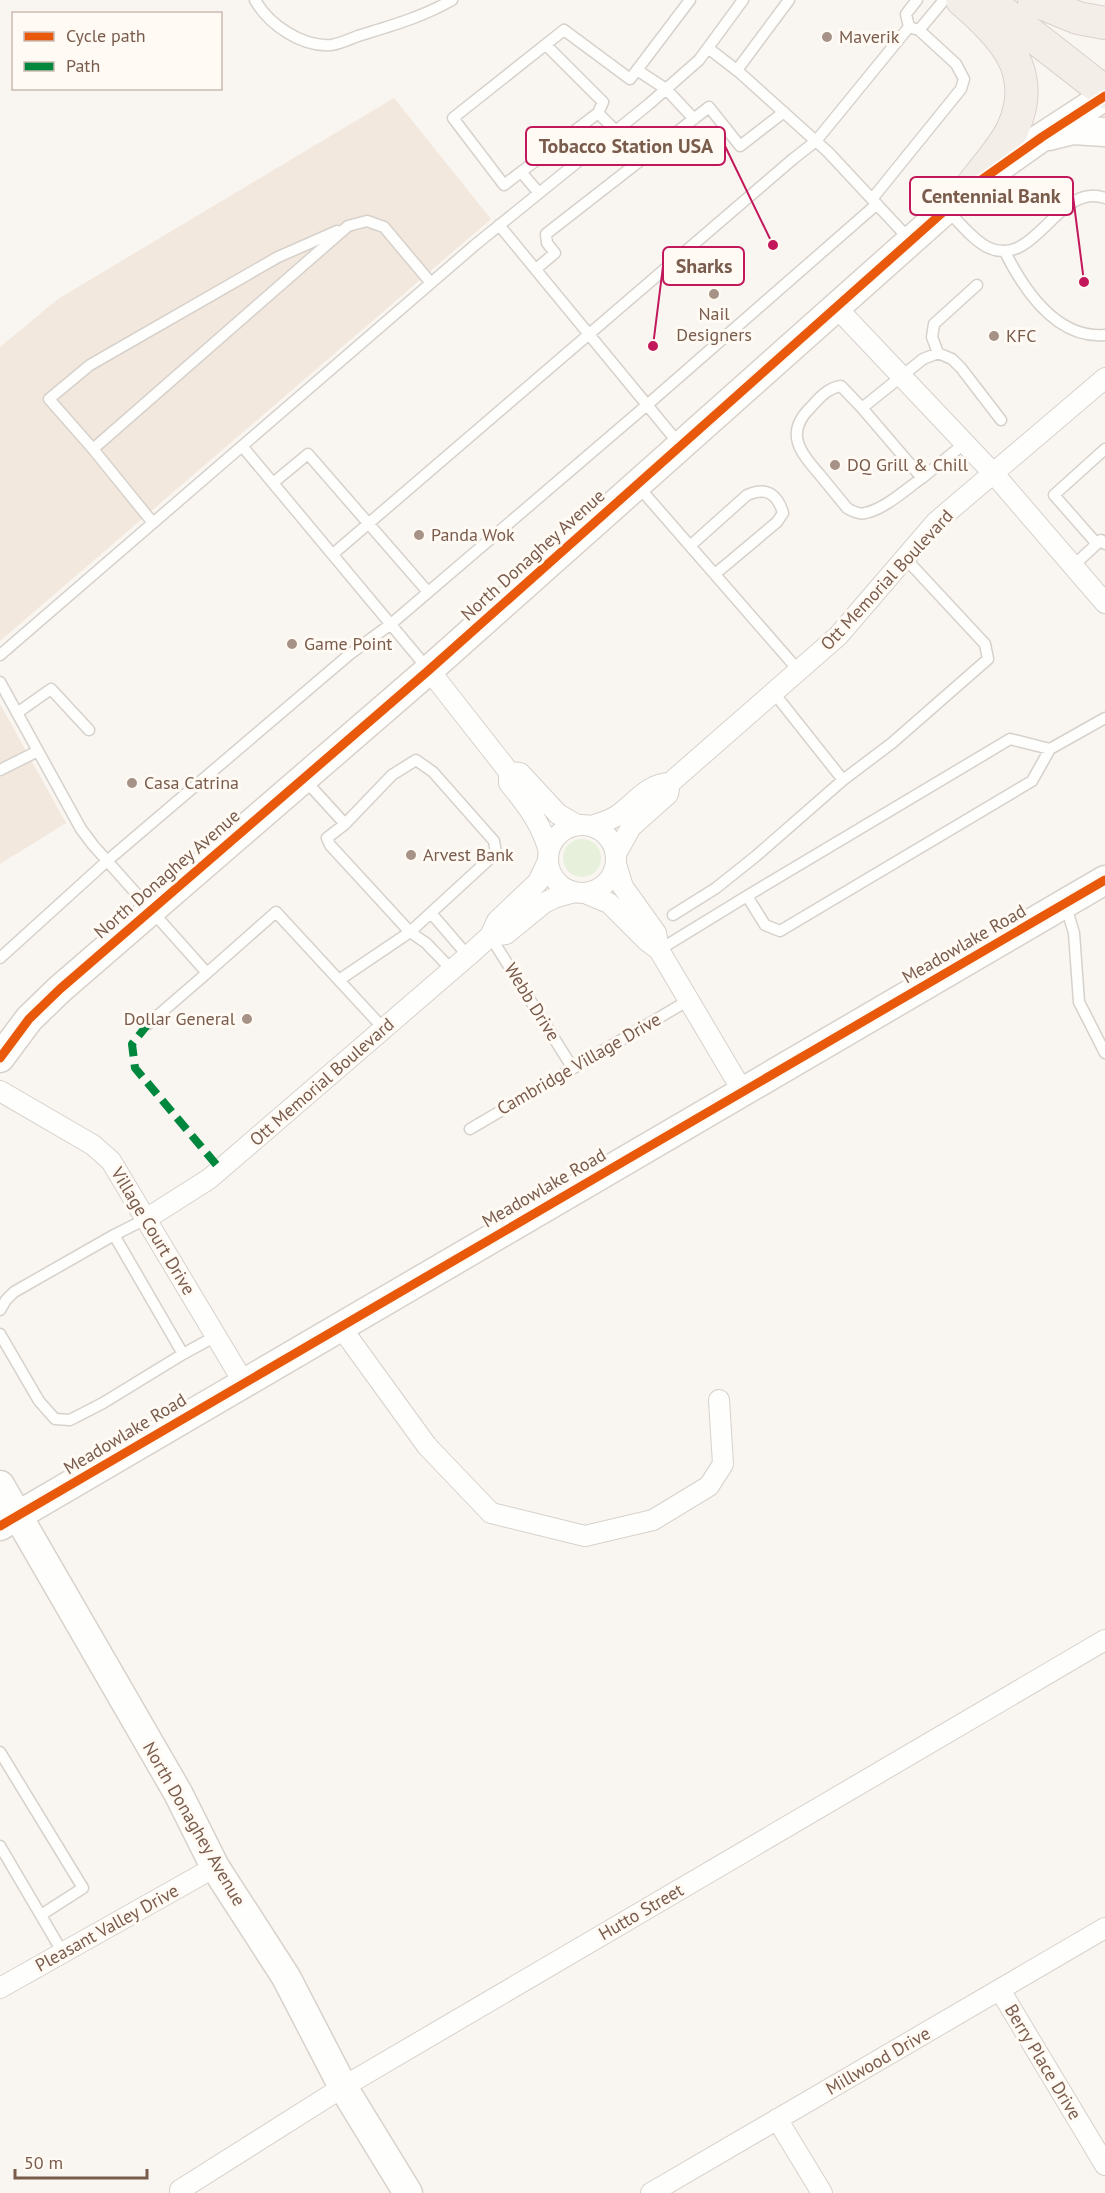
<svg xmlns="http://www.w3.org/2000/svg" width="1105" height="2193" font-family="'PT Sans',sans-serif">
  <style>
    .residential { fill: #f2e8de }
    .green { fill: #e7f0db }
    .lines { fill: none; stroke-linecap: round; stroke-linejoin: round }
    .lane-casing { stroke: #d7d1cb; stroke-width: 13 }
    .street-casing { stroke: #d7d1cb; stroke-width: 22 }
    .secondary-casing { stroke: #d9d2cb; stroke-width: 31 }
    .primary-casing { stroke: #dad1cc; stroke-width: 34 }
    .lane { stroke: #fefefd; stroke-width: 10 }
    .street { stroke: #fefefd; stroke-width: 20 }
    .secondary { stroke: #fefefd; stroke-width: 28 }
    .primary { stroke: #f3eee8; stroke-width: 32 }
    .quiet { stroke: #00873e; stroke-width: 8; stroke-dasharray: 15 8; stroke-linecap: butt }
    .cycleway-casing { stroke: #fffaf3; stroke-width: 13 }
    .cycleway { stroke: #e8590c; stroke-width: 9 }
    .poi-dot { fill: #a69286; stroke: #fffaf3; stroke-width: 2 }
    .labels { text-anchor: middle; stroke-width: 6; stroke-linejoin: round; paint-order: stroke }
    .poi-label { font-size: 18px; fill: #7a5c4d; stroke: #fffaf3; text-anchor: start }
    .street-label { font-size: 18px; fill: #7a5c4d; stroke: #fffaf3 }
    .leader { fill: none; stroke: #c2185b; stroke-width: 2 }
    .callout-dot { fill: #c2185b; stroke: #fffaf3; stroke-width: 2 }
    .callout { fill: #fffaf3; stroke: #c2185b; stroke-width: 2 }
    .callout-label { font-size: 20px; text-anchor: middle; font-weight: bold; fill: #7a5c4d }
  </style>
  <rect width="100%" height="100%" fill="#f9f5f0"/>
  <!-- residential -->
  <path class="residential" d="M394 98 491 219 0 641V347L58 299Z
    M0 704 66 823 0 864Z"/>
  <!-- green -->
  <path class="green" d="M563 858a19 19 0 1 1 38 0a19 19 0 1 1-38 0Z"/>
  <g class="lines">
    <defs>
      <path id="lane" d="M255 0C269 25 302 47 331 45 340 44 350 39 358 36 390 26 423 17 452 0
        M690 0 637 70 666 89 694 119
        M909 27 906 14 917 0
        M912 28 919 30 944 0
        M546 45 603 102 598 113 504 185 453 118 564 30 630 79 637 70
        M708 48 739 72 828 152 911 241
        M737 70 789 0
        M598 113 616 131
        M521 172 539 193
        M872 199 961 89 964 79 956 64 919 30
        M946 209C958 221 972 239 987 247 1035 271 1058 181 1105 198
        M499 225 680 445
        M1005 252C1024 290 1057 339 1105 335
        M536 269 555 253 547 243 546 234 709 107 740 146 784 112
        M938 353 932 337 934 324 977 285
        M862 408 841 386C828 388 820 397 811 407 784 433 800 452 820 475 829 486 838 497 847 508 852 511 859 515 865 513 885 509 906 489 922 478
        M965 443 922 478 862 408 923 359 938 353 952 359 961 368 1001 420
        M242 446 428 669
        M93 449 49 399 90 365 278 257 337 231
        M273 483 308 454 428 592
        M637 485 799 671
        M153 523 93 449 348 226 367 221 384 227 431 283
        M1097 544 1054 495 1105 449
        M690 546 747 495C766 487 777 493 783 513L777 522 715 574
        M333 554 793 159 816 141 909 27
        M1073 566 1101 540 1105 544
        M0 655 475 245 649 104 699 60 743 0
        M0 682 81 829 93 845 207 973 276 912 384 1029
        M774 693 843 780
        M17 713 51 689 89 730
        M0 770 38 751
        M303 778 345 824 327 838 330 845 410 932 426 943 452 970
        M747 896 1010 739 1050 749
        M1065 903 1074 933 1079 1002 1105 1053
        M431 913 468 956
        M673 915 716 888 756 856 843 780 892 743 988 659 985 644 905 558
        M490 936 572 1067
        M659 950 747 896 765 925 780 931 1032 781 1050 749 1105 718
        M0 958 107 861 350 654 391 624 647 405 877 204
        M339 980 410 932 496 853 494 841 433 772 416 760 392 775 345 824
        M148 1024 207 973
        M470 1129 689 1000
        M146 1219 114 1235 183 1354 216 1336
        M0 1310 6 1300 14 1292 114 1235
        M0 1334 39 1401 55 1419 70 1420 103 1403 183 1354
        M0 1752 83 1888 41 1915
        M0 1846 63 1953"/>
      <path id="street" d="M836 307 994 474 1105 603
        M429 670 509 772V783C528 807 540 821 549 851
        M509 772 520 773 558 814 577 825
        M548 859a34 34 0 1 1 68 0a34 34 0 1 1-68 0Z
        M591 826C600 823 609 821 618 815 635 803 648 783 670 783
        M616 854 631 827 668 794 670 783 838 636 936 522 1105 378
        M616 864 623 887 656 933 659 950 743 1092
        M585 893 609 903 647 941 659 950
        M490 936 506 934 544 903 554 898 575 892
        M0 1091 93 1145 111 1161 244 1383
        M146 1219 209 1179 468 956 490 936 497 921 538 882 548 861
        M340 1326 427 1446 491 1513 585 1536 653 1520 709 1486 723 1464 719 1400
        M0 1988 215 1867
        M1000 1990 1105 2165
        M777 2119 822 2193
        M180 2190 343 2087 1105 1640
        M651 2193 1105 1928"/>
      <path id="secondary" d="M1049 136 1073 130 1105 132
        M0 1058 29 1019 60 989 429 670 970 188 1042 137 1105 96
        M0 1485 178 1793 215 1867 286 1977 343 2087 408 2193
        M0 1526 1105 880"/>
      <path id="primary" d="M962 0C1002 35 1039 71 1013 128 1006 145 982 172 970 188
        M987 0 1105 92
        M1034 0 1078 18 1105 23"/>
    </defs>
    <!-- lane casing -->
    <use href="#lane" class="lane-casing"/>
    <!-- street casing -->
    <use href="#street" class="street-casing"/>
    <!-- secondary casing -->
    <use href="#secondary" class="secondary-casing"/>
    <!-- primary casing -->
    <use href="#primary" class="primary-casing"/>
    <!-- lane -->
    <use href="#lane" class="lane"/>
    <!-- street -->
    <use href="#street" class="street"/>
    <!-- secondary -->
    <use href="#secondary" class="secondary"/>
    <!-- primary -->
    <use href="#primary" class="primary"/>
    <!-- quiet -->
    <path class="quiet" d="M148 1024 132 1044 135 1068 220 1169"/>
    <defs>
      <path id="cycleway" d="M0 1058 29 1019 60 989 429 670 970 188 1042 137 1105 96
        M0 1526 1105 880"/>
    </defs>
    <!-- cycleway casing -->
    <use href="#cycleway" class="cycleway-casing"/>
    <!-- cycleway -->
    <use href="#cycleway" class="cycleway"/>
  </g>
  <!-- markers -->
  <g class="poi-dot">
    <circle cx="827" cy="37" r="6"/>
    <circle cx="714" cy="294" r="6"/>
    <circle cx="994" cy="336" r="6"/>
    <circle cx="835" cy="465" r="6"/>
    <circle cx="419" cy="535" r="6"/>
    <circle cx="292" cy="644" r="6"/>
    <circle cx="132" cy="783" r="6"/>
    <circle cx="411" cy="855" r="6"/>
    <circle cx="247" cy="1019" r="6"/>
  </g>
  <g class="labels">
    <!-- poi labels -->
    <g class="poi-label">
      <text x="839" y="43">Maverik</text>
      <text x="714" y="320" text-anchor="middle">Nail<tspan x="714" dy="21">Designers</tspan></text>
      <text x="1006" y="342">KFC</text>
      <text x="847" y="471">DQ Grill &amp; Chill</text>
      <text x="431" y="541">Panda Wok</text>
      <text x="304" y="650">Game Point</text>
      <text x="144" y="789">Casa Catrina</text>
      <text x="423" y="861">Arvest Bank</text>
      <text x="235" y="1025" text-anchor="end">Dollar General</text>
    </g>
    <!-- street labels -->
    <g class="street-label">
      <text transform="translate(533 555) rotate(-42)" y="6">North Donaghey Avenue</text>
      <text transform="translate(887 580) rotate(-47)" y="6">Ott Memorial Boulevard</text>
      <text transform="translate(167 874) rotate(-41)" y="6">North Donaghey Avenue</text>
      <text transform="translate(964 944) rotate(-30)" y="6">Meadowlake Road</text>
      <text transform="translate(532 1002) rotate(58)" y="6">Webb Drive</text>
      <text transform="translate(579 1064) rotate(-30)" y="6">Cambridge Village Drive</text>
      <text transform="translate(322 1082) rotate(-41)" y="6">Ott Memorial Boulevard</text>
      <text transform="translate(544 1188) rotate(-30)" y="6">Meadowlake Road</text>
      <text transform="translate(153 1231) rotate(59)" y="6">Village Court Drive</text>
      <text transform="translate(125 1434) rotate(-31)" y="6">Meadowlake Road</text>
      <text transform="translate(194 1824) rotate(60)" y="6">North Donaghey Avenue</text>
      <text transform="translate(641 1912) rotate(-30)" y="6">Hutto Street</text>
      <text transform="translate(107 1928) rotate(-29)" y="6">Pleasant Valley Drive</text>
      <text transform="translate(878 2061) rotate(-30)" y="6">Millwood Drive</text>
      <text transform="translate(1043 2062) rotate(59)" y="6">Berry Place Drive</text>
    </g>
  </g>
  <!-- callouts -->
  <path class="leader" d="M773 245L725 146M1084 282L1073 196M653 346L663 266"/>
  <g class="callout-dot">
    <circle cx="773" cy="245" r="6"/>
    <circle cx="1084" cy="282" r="6"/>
    <circle cx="653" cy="346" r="6"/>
  </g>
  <g class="callout">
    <rect x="526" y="127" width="199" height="38" rx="6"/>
    <rect x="910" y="177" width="163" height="38" rx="6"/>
    <rect x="663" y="247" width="81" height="38" rx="6"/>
  </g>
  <g class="callout-label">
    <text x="626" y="153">Tobacco Station USA</text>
    <text x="991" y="203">Centennial Bank</text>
    <text x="704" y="273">Sharks</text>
  </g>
  <!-- legend -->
  <rect x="12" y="12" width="210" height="78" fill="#fffaf3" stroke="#cabbb1" stroke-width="1.5"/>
  <rect x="24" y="32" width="30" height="9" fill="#e8590c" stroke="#cabbb1" stroke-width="1.5"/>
  <text x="66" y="42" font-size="18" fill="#7a5c4d">Cycle path</text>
  <rect x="24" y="62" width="30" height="9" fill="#00873e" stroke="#cabbb1" stroke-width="1.5"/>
  <text x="66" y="72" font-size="18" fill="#7a5c4d">Path</text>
  <!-- scale -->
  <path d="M15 2169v9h132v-9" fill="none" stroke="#7a5c4d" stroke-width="3"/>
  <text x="24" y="2169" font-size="18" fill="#7a5c4d" stroke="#fffaf3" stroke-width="4.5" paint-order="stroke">50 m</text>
</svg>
